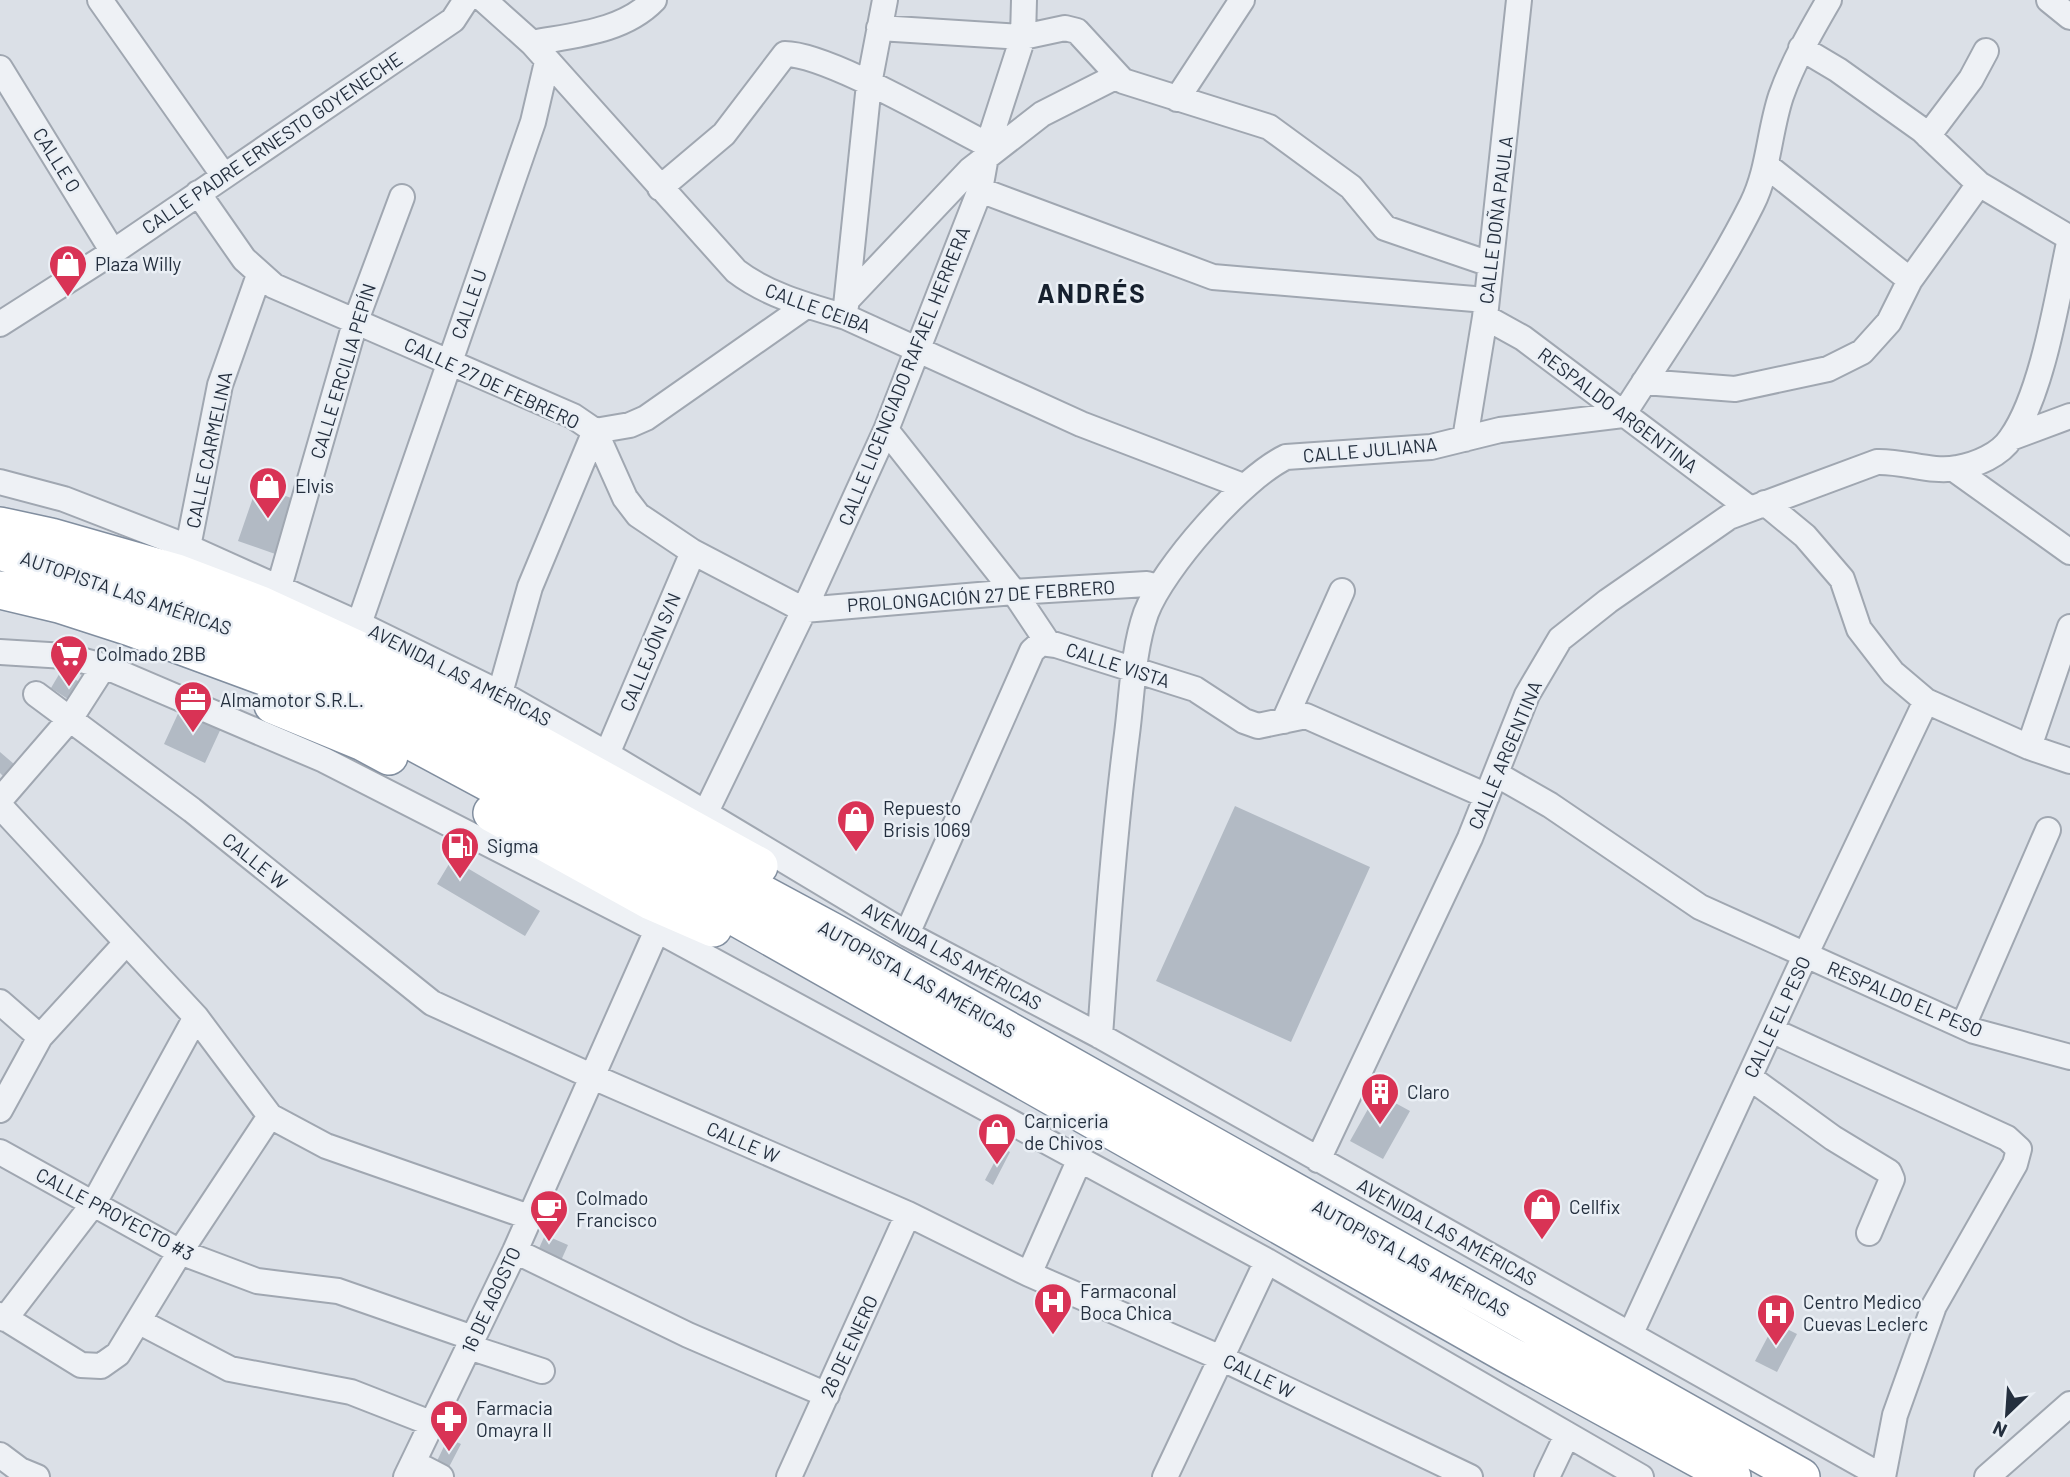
<svg xmlns="http://www.w3.org/2000/svg" width="2070" height="1477" font-family="Barlow,sans-serif">
  <style>
    .building { fill: #b2bac4 }
    .lines { fill: none; stroke-linecap: round; stroke-linejoin: round }
    .minor-casing { stroke: #a0a7b1; stroke-width: 28 }
    .highway-casing { stroke: #818e9f; stroke-width: 40 }
    .minor { stroke: #eef1f5; stroke-width: 24 }
    .highway { stroke: #fff; stroke-width: 37 }
    .labels { text-anchor: middle; stroke-width: 5; stroke-linejoin: round; paint-order: stroke }
    .street-label { font-size: 19px; fill: #242f3e; stroke: #eaeff5 }
    .poi-label { font-size: 19px; fill: #242f3e; stroke: #eaeff5; text-anchor: start }
    .district-label { font-size: 26px; font-weight: bold; letter-spacing: 2px; fill: #16202e; stroke: #eaeff5 }
  </style>
  <rect width="100%" height="100%" fill="#dbe0e7"/>
  <!-- building -->
  <path class="building" d="M257 486 297 500 278 555 238 541Z
    M61 671 88 687 77 705 51 688Z
    M182 705 223 724 205 763 164 744Z
    M0 752 14 764 3 776 0 773Z
    M1235 806 1370 867 1291 1042 1156 981Z
    M452 859 540 911 525 936 437 884Z
    M1377 1093 1410 1111 1383 1159 1350 1141Z
    M1002 1148 1010 1152 993 1185 985 1180Z
    M545 1235 568 1245 559 1265 536 1255Z
    M1775 1323 1797 1334 1777 1372 1755 1361Z
    M448 1438 461 1444 449 1467 437 1461Z"/>
  <g class="lines">
    <defs>
      <path id="minor" d="M100 0 224 176
        M484 0 532 43 736 271C767 295 808 306 846 317L1081 424 1243 486
        M2049 0 2070 17
        M879 28 1023 37 1065 28 1077 31 1123 81 1269 127 1351 187 1385 228 1490 264
        M532 43C574 35 623 32 654 0
        M1801 48 1838 70 1922 130 1979 184 2070 238
        M0 68 113 252
        M1177 99 1242 0
        M1928 136 1971 79 1986 51
        M1767 166 1910 280
        M660 188 724 134 785 54C828 54 944 123 988 145
        M980 190 1213 277 1486 300
        M198 193 244 259 274 286 573 416 595 431 625 498 638 515 693 552 804 610 1014 592 1147 584 1158 587
        M847 300 970 170 1042 114 1117 76
        M846 306 869 84 885 0
        M1485 317 1523 338 1749 508
        M0 324 113 252 453 20 466 0
        M1644 382 1735 389 1828 369 1862 352 1889 322 1910 280 1979 184
        M886 430 1014 592 1048 643
        M595 431 630 425 646 418 806 306
        M2011 438 2070 416
        M1465 439 1485 317 1519 0
        M1954 469 2070 552
        M0 482 64 499 188 547 359 624 500 693 607 754 907 934 1100 1036 1883 1477
        M1765 503 1805 536 1842 579 1859 629 1893 673 1926 701 2029 747 2070 761
        M188 547 220 385 259 275
        M279 587 355 323 402 197
        M359 624 533 122 547 62
        M0 652 65 656 104 666 324 760 657 930 1267 1261 1641 1477
        M500 693 530 587 595 431
        M36 694 192 810 432 1003 591 1076 908 1214 1029 1274 1221 1358 1470 1477
        M1284 721 1342 591
        M2029 747 2070 627
        M607 754 693 552
        M1496 774 1550 805 1700 907 1974 1031 2070 1057
        M0 800 70 719 104 666
        M0 806 196 1017 270 1116 326 1146 529 1217
        M705 814 804 610 886 430 980 190 988 145 1023 37 1024 0
        M907 934 1032 651 1041 643 1056 645 1195 689 1244 721 1258 726 1306 716 1487 796
        M0 1002 40 1037 126 943
        M1963 1026 2048 830
        M1771 1030 2007 1138 2019 1149 2015 1164 1934 1306 1895 1415 1883 1477
        M1100 1036C1107 935 1114 834 1127 734 1132 695 1133 650 1146 613 1163 568 1242 478 1286 457L1431 447 1500 430 1623 415C1667 346 1715 278 1752 204 1769 170 1769 132 1781 96 1793 62 1811 31 1829 0
        M1749 1077 1833 1138 1889 1172 1892 1179 1869 1233
        M0 1110 40 1037
        M0 1152 180 1252 257 1281 338 1291 473 1338
        M1318 1160 1470 838 1527 695 1560 639 1608 601 1729 517 1877 462C1904 461 1932 473 1957 468 1976 465 2000 455 2011 438 2043 393 2058 293 2070 238
        M515 1251 688 1335 827 1395
        M1029 1274 1079 1161
        M0 1315 81 1365 101 1366 118 1354 180 1252 270 1116
        M5 1319 94 1203 196 1017
        M138 1321 230 1369 351 1392 433 1424
        M1631 1333 1810 945 1926 701
        M469 1347 542 1371
        M0 1455 20 1470 37 1477
        M414 1463 441 1477
        M406 1477 515 1251 657 930
        M789 1477 908 1214
        M1165 1477 1267 1261
        M1547 1477 1567 1435
        M1987 1477 2070 1404"/>
      <path id="highway" d="M0 526 51 537 177 573 261 605 413 675 759 866
        M0 551 212 620 527 767 835 933 1801 1477
        M0 590 59 604 130 627 350 708 672 881 1507 1354 1732 1477
        M273 705 363 742 389 756
        M492 813 651 901 713 928"/>
    </defs>
    <!-- minor casing -->
    <use href="#minor" class="minor-casing"/>
    <!-- highway casing -->
    <use href="#highway" class="highway-casing"/>
    <!-- minor -->
    <use href="#minor" class="minor"/>
    <!-- highway -->
    <use href="#highway" class="highway"/>
  </g>
  <!-- icons -->
  <defs>
    <symbol id="shop-pin" viewBox="-11 -11 22 30"><path d="M0 17L-7.5 6A9.5 9.5 0 1 1 7.5 6Z" fill="#d93355" stroke="#eaeff5"/><path d="M-5-2.5h2.3a2.7 3.5 0 0 1 5.4 0H5L5.5 6h-11ZM-1.5-2.5h3a1.5 2.3 0 0 0-3 0Z" fill="#fff"/></symbol>
    <symbol id="supermarket-pin" viewBox="-11 -11 22 30"><path d="M0 17L-7.5 6A9.5 9.5 0 1 1 7.5 6Z" fill="#d93355" stroke="#eaeff5"/><path d="M-6-5.5h2.5l.6 2H6L4.5 2H-2.5L-4.4-4H-6ZM-1.5 3.2a1.3 1.3 0 1 0 .1 0ZM3 3.2a1.3 1.3 0 1 0 .1 0Z" fill="#fff"/></symbol>
    <symbol id="office-pin" viewBox="-11 -11 22 30"><path d="M0 17L-7.5 6A9.5 9.5 0 1 1 7.5 6Z" fill="#d93355" stroke="#eaeff5"/><path d="M-6-3h4V-5.5h4V-3h4V5H-6ZM-1-4.5V-3h2v-1.5ZM-6 0V1H6V0Z" fill="#fff"/></symbol>
    <symbol id="fuel-pin" viewBox="-11 -11 22 30"><path d="M0 17L-7.5 6A9.5 9.5 0 1 1 7.5 6Z" fill="#d93355" stroke="#eaeff5"/><path d="M-5.5-6h7V0h2V4h1.3V-2.5L3-4.5l.8-.8L6-3V5H2.5V1h-1V6h-7ZM-4.2-4.7v3.2H.2V-4.7Z" fill="#fff"/></symbol>
    <symbol id="building-pin" viewBox="-11 -11 22 30"><path d="M0 17L-7.5 6A9.5 9.5 0 1 1 7.5 6Z" fill="#d93355" stroke="#eaeff5"/><path d="M-4-6H4V6H1V3H-1V6H-4ZM-2.5-4.3h1.7v1.8h-1.7ZM.8-4.3h1.7v1.8H.8ZM-2.5-1h1.7V.8h-1.7ZM.8-1h1.7V.8H.8Z" fill="#fff"/></symbol>
    <symbol id="cafe-pin" viewBox="-11 -11 22 30"><path d="M0 17L-7.5 6A9.5 9.5 0 1 1 7.5 6Z" fill="#d93355" stroke="#eaeff5"/><path d="M-5.5-4.5H6V0H3Q3 3.5 0 3.5H-2.5Q-5.5 3.5-5.5 0ZM3-3.2v2h1.7v-2ZM-6 4.5H4V6H-6Z" fill="#fff"/></symbol>
    <symbol id="hospital-pin" viewBox="-11 -11 22 30"><path d="M0 17L-7.5 6A9.5 9.5 0 1 1 7.5 6Z" fill="#d93355" stroke="#eaeff5"/><path d="M-5-5h3v3.5h4V-5h3V5h-3V1.5h-4V5h-3Z" fill="#fff"/></symbol>
    <symbol id="pharmacy-pin" viewBox="-11 -11 22 30"><path d="M0 17L-7.5 6A9.5 9.5 0 1 1 7.5 6Z" fill="#d93355" stroke="#eaeff5"/><path d="M-2-6h4v4h4v4h-4v4h-4v-4h-4v-4h4Z" fill="#fff"/></symbol>
  </defs>
  <g fill-rule="evenodd">
    <use href="#shop-pin" x="46" y="242" width="44" height="60"/>
    <use href="#shop-pin" x="246" y="464" width="44" height="60"/>
    <use href="#supermarket-pin" x="47" y="632" width="44" height="60"/>
    <use href="#office-pin" x="171" y="678" width="44" height="60"/>
    <use href="#shop-pin" x="834" y="797" width="44" height="60"/>
    <use href="#fuel-pin" x="438" y="824" width="44" height="60"/>
    <use href="#building-pin" x="1358" y="1070" width="44" height="60"/>
    <use href="#shop-pin" x="975" y="1110" width="44" height="60"/>
    <use href="#shop-pin" x="1520" y="1185" width="44" height="60"/>
    <use href="#cafe-pin" x="527" y="1187" width="44" height="60"/>
    <use href="#hospital-pin" x="1031" y="1280" width="44" height="60"/>
    <use href="#hospital-pin" x="1754" y="1291" width="44" height="60"/>
    <use href="#pharmacy-pin" x="427" y="1397" width="44" height="60"/>
  </g>
  <g class="labels">
    <!-- street labels -->
    <g class="street-label">
      <text transform="translate(272 143) rotate(-34)" y="7">CALLE PADRE ERNESTO GOYENECHE</text>
      <text transform="translate(57 160) rotate(58)" y="7">CALLE O</text>
      <text transform="translate(1496 220) rotate(-83)" y="7">CALLE DOÑA PAULA</text>
      <text transform="translate(469 304) rotate(-71)" y="7">CALLE U</text>
      <text transform="translate(818 308) rotate(20)" y="7">CALLE CEIBA</text>
      <text transform="translate(343 371) rotate(-73)" y="7">CALLE ERCILIA PEPÍN</text>
      <text transform="translate(904 376) rotate(-68)" y="7">CALLE LICENCIADO RAFAEL HERRERA</text>
      <text transform="translate(492 383) rotate(25)" y="7">CALLE 27 DE FEBRERO</text>
      <text transform="translate(1618 410) rotate(37)" y="7">RESPALDO ARGENTINA</text>
      <text transform="translate(209 450) rotate(-78)" y="7">CALLE CARMELINA</text>
      <text transform="translate(1370 450) rotate(-5)" y="7">CALLE JULIANA</text>
      <text transform="translate(126 593) rotate(19)" y="7">AUTOPISTA LAS AMÉRICAS</text>
      <text transform="translate(981 596) rotate(-4)" y="7">PROLONGACIÓN 27 DE FEBRERO</text>
      <text transform="translate(650 652) rotate(-67)" y="7">CALLEJÓN S/N</text>
      <text transform="translate(1118 665) rotate(18)" y="7">CALLE VISTA</text>
      <text transform="translate(460 675) rotate(27)" y="7">AVENIDA LAS AMÉRICAS</text>
      <text transform="translate(1505 755) rotate(-67)" y="7">CALLE ARGENTINA</text>
      <text transform="translate(255 861) rotate(39)" y="7">CALLE W</text>
      <text transform="translate(952 956) rotate(29)" y="7">AVENIDA LAS AMÉRICAS</text>
      <text transform="translate(917 979) rotate(29)" y="7">AUTOPISTA LAS AMÉRICAS</text>
      <text transform="translate(1905 999) rotate(23)" y="7">RESPALDO EL PESO</text>
      <text transform="translate(1777 1017) rotate(-65)" y="7">CALLE EL PESO</text>
      <text transform="translate(743 1142) rotate(23)" y="7">CALLE W</text>
      <text transform="translate(115 1214) rotate(28)" y="7">CALLE PROYECTO #3</text>
      <text transform="translate(1447 1232) rotate(29)" y="7">AVENIDA LAS AMÉRICAS</text>
      <text transform="translate(1411 1258) rotate(29)" y="7">AUTOPISTA LAS AMÉRICAS</text>
      <text transform="translate(491 1300) rotate(-65)" y="7">16 DE AGOSTO</text>
      <text transform="translate(849 1346) rotate(-65)" y="7">26 DE ENERO</text>
      <text transform="translate(1259 1376) rotate(26)" y="7">CALLE W</text>
    </g>
    <!-- poi labels -->
    <g class="poi-label">
      <text x="95" y="271">Plaza Willy</text>
      <text x="295" y="493">Elvis</text>
      <text x="96" y="661">Colmado 2BB</text>
      <text x="220" y="707">Almamotor S.R.L.</text>
      <text x="883" y="815">Repuesto<tspan x="883" dy="22">Brisis 1069</tspan></text>
      <text x="487" y="853">Sigma</text>
      <text x="1407" y="1099">Claro</text>
      <text x="1024" y="1128">Carniceria<tspan x="1024" dy="22">de Chivos</tspan></text>
      <text x="576" y="1205">Colmado<tspan x="576" dy="22">Francisco</tspan></text>
      <text x="1569" y="1214">Cellfix</text>
      <text x="1080" y="1298">Farmaconal<tspan x="1080" dy="22">Boca Chica</tspan></text>
      <text x="1803" y="1309">Centro Medico<tspan x="1803" dy="22">Cuevas Leclerc</tspan></text>
      <text x="476" y="1415">Farmacia<tspan x="476" dy="22">Omayra II</tspan></text>
    </g>
    <!-- district labels -->
    <g class="district-label">
      <text x="1092" y="303">ANDRÉS</text>
    </g>
  </g>
  <!-- north arrow -->
  <g transform="translate(2007 1414) rotate(205)" stroke="#eaeff5" stroke-width="5" paint-order="stroke">
  <path d="M0-5L12 26L0 18L-12 26Z" fill="#242f3e"/>
  <text y="-10" font-size="19" font-weight="bold" text-anchor="middle" fill="#242f3e">N</text>
  </g>
</svg>
